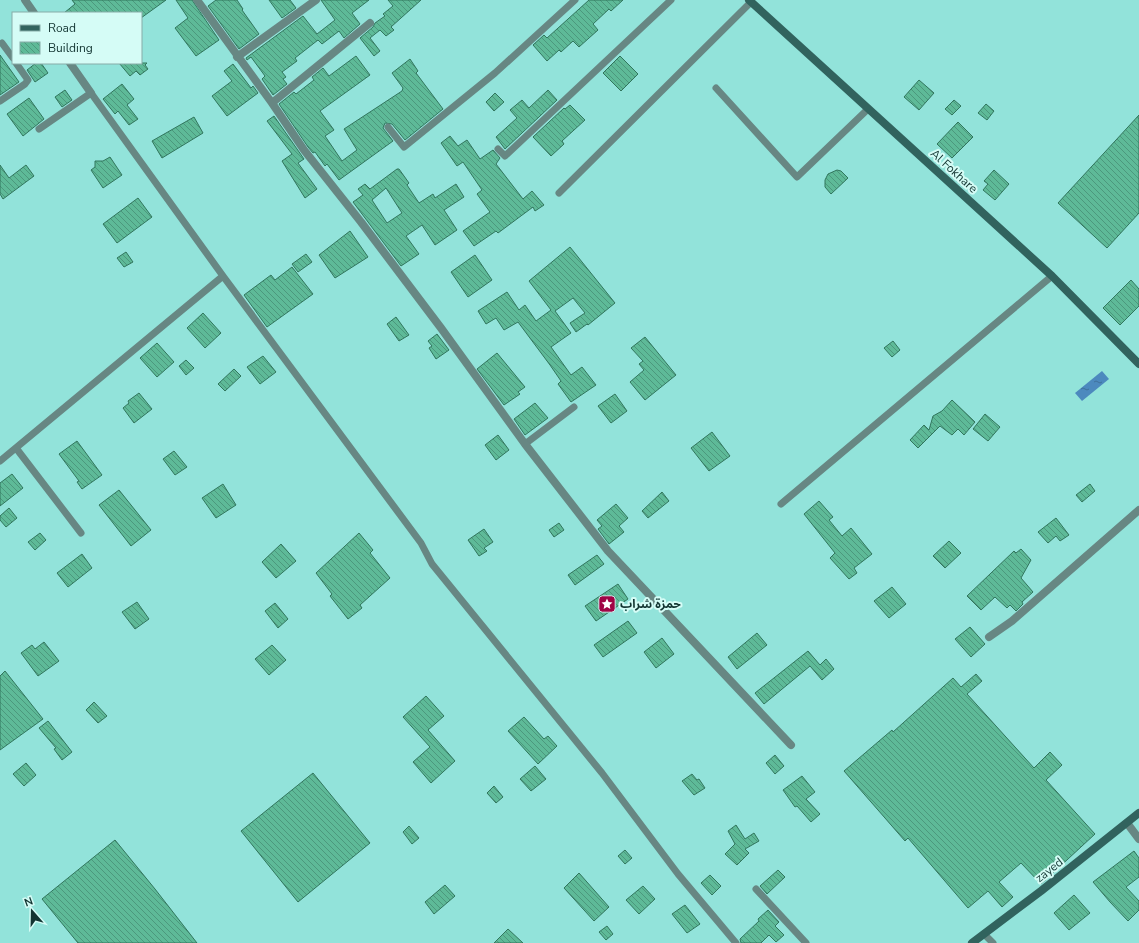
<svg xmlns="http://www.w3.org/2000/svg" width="1139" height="943" font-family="'Nunito Sans','Noto Sans Arabic',sans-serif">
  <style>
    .water { fill: url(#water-ripples) }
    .building { fill: url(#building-back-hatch); stroke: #31765d; fill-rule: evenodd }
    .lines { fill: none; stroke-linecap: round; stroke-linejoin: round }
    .lane { stroke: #678783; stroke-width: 7 }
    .street { stroke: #678783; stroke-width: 8 }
    .secondary { stroke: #31635e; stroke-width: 8 }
    .labels { text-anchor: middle; stroke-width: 4; stroke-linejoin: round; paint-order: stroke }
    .street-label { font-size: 12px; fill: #133532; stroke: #d5fcf6 }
    .poi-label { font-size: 12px; font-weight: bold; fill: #133532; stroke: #d5fcf6; text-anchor: start }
  </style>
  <defs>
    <pattern id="water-ripples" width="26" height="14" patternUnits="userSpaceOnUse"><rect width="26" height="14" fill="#4c89be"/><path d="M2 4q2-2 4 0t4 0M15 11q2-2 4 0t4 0" fill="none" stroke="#3e719b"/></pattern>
    <pattern id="building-back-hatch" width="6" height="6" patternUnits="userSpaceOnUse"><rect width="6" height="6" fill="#5eba98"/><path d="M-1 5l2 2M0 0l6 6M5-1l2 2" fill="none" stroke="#4c987d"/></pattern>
  </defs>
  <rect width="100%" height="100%" fill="#92e3da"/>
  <!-- water -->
  <path class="water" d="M1102 371 1109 379 1082 401 1075 393Z"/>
  <!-- building -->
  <path class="building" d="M72 0H166L141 18V13H64L75 4Z
    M176 0H192L219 40 196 56 175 28 188 18Z
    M216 0H237L243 9 242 10 259 34 239 49 208 6Z
    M269 0H290L296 8 282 18Z
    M321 0H369L352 13 360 24 344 38 339 31 322 44 318 40 295 58 297 61 282 72 286 77 283 79 287 84 273 95 262 79 265 76 251 57 247 60 246 58 303 16 317 34 335 20Z
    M388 0H421L391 27 394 30 386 36 380 30 370 38 380 51 374 56 360 38 373 27 375 23 385 16 383 14 393 6Z
    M589 0H623L611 11 609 9 593 24 598 30 579 47 573 41 561 52 559 50 547 61 533 45 544 35 547 38Z
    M0 55 19 82 0 95Z
    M356 56 370 75 320 111 334 130 325 136 342 161 357 150 344 129 402 91 403 88 392 73 410 59 418 71 416 73 443 109 405 140 392 124 385 123 383 128 393 141 339 180 327 164 325 166 315 152 313 153 308 147 279 104 294 92 296 94 314 80 312 77 323 68 329 76Z
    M620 56 638 74 621 91 603 73Z
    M36 63H41L48 73 35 82 27 70Z
    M119 63H147L145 65 148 69 140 75 136 71 130 76Z
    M233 64 251 88 253 86 258 93 227 116 212 96 232 81 224 71Z
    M919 80 934 93 919 110 904 97Z
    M122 84 134 99 127 105 138 119 129 125 118 111 115 114 103 99Z
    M65 90 72 100 62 107 55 97Z
    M548 90 557 100 505 149 496 137 517 118 510 110 522 100 529 108Z
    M495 93 504 102 494 111 486 102Z
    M29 98 44 119 23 136 7 114Z
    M954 100 961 106 952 115 945 109Z
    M986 104 994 111 987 120 978 113Z
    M570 105 585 120 562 141 564 144 551 156 533 137 564 108 565 109Z
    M1139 115V213L1107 248 1058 203Z
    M274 116 304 159 298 163 317 189 305 198 282 161 292 154 267 121Z
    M194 117 203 133 162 158 152 141Z
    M958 122 973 137 952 158 937 144Z
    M450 136 458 146 467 140 480 159 493 150 500 158 496 164 523 199 532 191 544 205 535 211 533 207 498 233 496 231 474 246 463 231 490 212 477 194 482 190 463 162 457 166 441 143Z
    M110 157 122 175 103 188 91 170 95 167V161H103Z
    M0 165 9 178 26 165 34 176 3 199 0 194Z
    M397 169H399L409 183 407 185 419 203 433 194 435 198 456 184 464 197 444 210 457 230 435 245 422 225 406 236 419 254 401 266 353 202 363 195 358 189 365 184 370 189ZM386 188 402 213 387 223 372 200Z
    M837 170 841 171 848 178 831 194 825 187V180L828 174Z
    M994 170 1009 184 995 200 983 190 988 184 984 181Z
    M138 198 152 217 117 243 103 224Z
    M350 231 368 257 335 278 319 255Z
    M570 247 615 303 588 325 587 324 576 332 570 323 585 313 573 298 555 311 571 333 551 347 571 375 582 367 596 385 571 402 558 384 561 381 550 365 518 322 504 330 496 318 486 324 478 311 507 292 519 310 525 305 536 321 551 310 529 281Z
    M126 252 133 262 124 267 117 258Z
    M306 254 312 262 298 272 292 264Z
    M475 255 492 280 468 297 451 272Z
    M292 267 313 294 267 327 244 295 271 275 275 280Z
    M1131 280 1139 289V306L1120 325 1103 308Z
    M203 313 221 333 205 348 187 328Z
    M396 317 409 335 399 341 387 324Z
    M437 334 449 350 436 359 429 348 432 346 428 341Z
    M645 337 676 375 645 400 630 382 644 370 639 364 643 361 631 348Z
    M893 341 900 350 892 357 884 348Z
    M157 343 174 362 157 377 140 358Z
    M497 353 525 387 518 392 520 394 504 405 477 369Z
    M263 356 276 372 260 384 247 367Z
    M186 360 194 368 186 375 179 366Z
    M234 369 241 376 225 391 218 384Z
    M139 393 152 409 134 423 123 408 129 403 128 401Z
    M615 394 627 411 611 423 598 406Z
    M952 400 975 422 964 435 958 429 952 435 940 426 918 448 910 440 924 425 929 430 933 416 942 411Z
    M535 403 548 418 525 435 514 419Z
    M985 414 1000 427 988 441 973 429Z
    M712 432 730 456 709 471 691 448Z
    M498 435 509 450 496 460 485 445Z
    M77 441 102 475 82 489 77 482 79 481 59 454Z
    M174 451 187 467 175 475 163 459Z
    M12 474 23 488 0 506V483Z
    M223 484 236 505 216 518 202 498Z
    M1090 484 1095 491 1082 502 1076 495Z
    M119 490 151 530 131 546 99 505Z
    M662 492 669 501 648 518 642 511Z
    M819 501 833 517 829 520 842 536 851 528 872 554 854 568 857 573 849 579 830 558 835 553 804 514Z
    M616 504 628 518 619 526 624 532 609 544 598 529 602 526 597 520Z
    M9 508 17 518 6 527 0 520V516Z
    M1056 518 1069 535 1060 541 1056 536 1048 543 1038 532Z
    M559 523 564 530 554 537 549 530Z
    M484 529 493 542 484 548 487 551 479 556 468 540Z
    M40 533 46 540 35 550 28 542Z
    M359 533 373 550 370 553 390 578 360 605 362 608 348 619 330 596 332 594 316 573Z
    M949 541 961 553 945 568 933 556Z
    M281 544 296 561 276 578 262 562Z
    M1021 549 1031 560 1021 578 1033 592 1022 602 1023 604 1016 611 1010 605 1007 608 995 597 981 610 967 596 1014 551 1016 553Z
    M82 554 92 568 68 587 57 573Z
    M597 555 604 564 575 585 568 575Z
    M618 584 628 599 596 621 585 606Z
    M892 587 906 604 889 618 874 601Z
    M137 602 149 619 135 629 122 612Z
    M275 603 288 619 278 628 265 611Z
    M628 621 637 633 603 657 594 645Z
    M970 627 985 644 971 657 955 639Z
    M757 633 767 645 737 669 728 657Z
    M662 638 674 654 656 668 644 652Z
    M44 642 59 661 38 676 21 653 32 645 35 649Z
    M272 645 286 660 269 675 255 659Z
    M808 651 820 665 826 659 834 669 822 680 810 666 764 704 755 693Z
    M5 671 43 719 0 750V676Z
    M976 674 982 681 967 694 1034 768 1050 752 1062 765 1046 780 1095 834 1041 884 1021 863 999 882 1013 897 1002 907 988 891 968 908 908 838 905 841 844 771 892 730 893 732 953 678 961 687Z
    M426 696 444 716 428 730 455 761 431 783 413 762 430 747 403 717Z
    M94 702 107 716 98 723 86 710Z
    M524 717 544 739 548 736 557 746 538 764 508 731Z
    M48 721 72 752 62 760 54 749 56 748 39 728Z
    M775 755 784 766 775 774 766 763Z
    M26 763 36 775 24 786 13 774Z
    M535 766 546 779 531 791 520 779Z
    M313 773 370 843 298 902 241 831Z
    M692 774 697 780 699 779 705 788 694 795 682 781Z
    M802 776 815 792 806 799 820 814 811 822 797 806 795 807 783 790Z
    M494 786 503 797 496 803 487 793Z
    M736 825 745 839 754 833 759 841 745 849 749 853 737 865 725 854 735 844 728 831Z
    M409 826 419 838 412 844 403 832Z
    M115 840 155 889 197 943H78L42 899Z
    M625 850 632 858 625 864 618 856Z
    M1134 851 1139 858V877L1126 887 1139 901V910L1128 921 1110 902 1093 882Z
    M778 870 785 877 767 894 760 886Z
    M579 873 609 907 594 921 564 888Z
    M710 875 721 886 712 895 701 883Z
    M445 885 455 896 434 914 425 902Z
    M643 886 655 899 639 914 626 900Z
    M1074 895 1090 913 1069 930 1054 913Z
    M685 905 700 924 687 933 672 914Z
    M768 910 779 922 775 926 784 935 776 942 769 935 761 943H741L740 939 759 921 758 919Z
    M607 926 613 934 606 940 599 932Z
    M508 929 523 943H494Z"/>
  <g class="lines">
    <!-- lane -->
    <path class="lane" d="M2 43 13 58
      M716 88 797 177 868 109
      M0 101 25 84 28 80 16 63
      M388 127 404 147 495 73 575 0
      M39 129 91 93 223 276
      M498 149 505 156 671 0
      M559 193 751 2
      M525 444 574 407
      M16 448 81 533
      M0 461 223 276 421 543 432 564 602 773 678 874 736 943
      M781 504 1052 276
      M756 889 806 943
      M984 934 993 943"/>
    <!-- street -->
    <path class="street" d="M25 0 34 13
      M197 0 272 103 304 150 361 222 441 328 525 444 608 551 791 745
      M237 57 316 0
      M70 63 91 93
      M272 103 370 23
      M989 637 1012 621 1139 510
      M1127 823 1139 839"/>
    <!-- secondary -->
    <path class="secondary" d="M749 0 1052 276 1139 364
      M972 943 1041 891 1139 813"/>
  </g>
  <!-- icons -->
  <defs>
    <symbol id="sight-square" viewBox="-11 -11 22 22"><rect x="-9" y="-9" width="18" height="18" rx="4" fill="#a00445" stroke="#d5fcf6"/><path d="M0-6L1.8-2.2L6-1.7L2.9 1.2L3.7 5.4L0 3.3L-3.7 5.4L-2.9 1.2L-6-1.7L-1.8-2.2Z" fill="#fff"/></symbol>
  </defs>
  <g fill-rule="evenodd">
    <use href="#sight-square" x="597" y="594" width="20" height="20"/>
  </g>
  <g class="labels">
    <!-- street labels -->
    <g class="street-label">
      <text transform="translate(954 171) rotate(42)" y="4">Al Fokhare</text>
      <text transform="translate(1049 870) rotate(-38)" y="4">zayed</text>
    </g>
    <!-- poi labels -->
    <g class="poi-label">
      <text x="620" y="608">حمزة شراب</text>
    </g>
  </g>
  <!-- legend -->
  <rect x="12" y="12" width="130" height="52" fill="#d5fcf6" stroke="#87aca8"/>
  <rect x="20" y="25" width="20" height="6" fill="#31635e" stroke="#87aca8"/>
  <text x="48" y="32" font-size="12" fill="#133532">Road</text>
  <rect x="20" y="42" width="20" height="12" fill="url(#building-back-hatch)" stroke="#87aca8"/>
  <text x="48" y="52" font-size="12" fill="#133532">Building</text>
  <!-- north arrow -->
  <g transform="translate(32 911) rotate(340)" stroke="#d5fcf6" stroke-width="3" paint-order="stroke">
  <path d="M0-3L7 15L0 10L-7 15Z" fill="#133532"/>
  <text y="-6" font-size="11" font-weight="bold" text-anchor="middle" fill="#133532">N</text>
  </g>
</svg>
